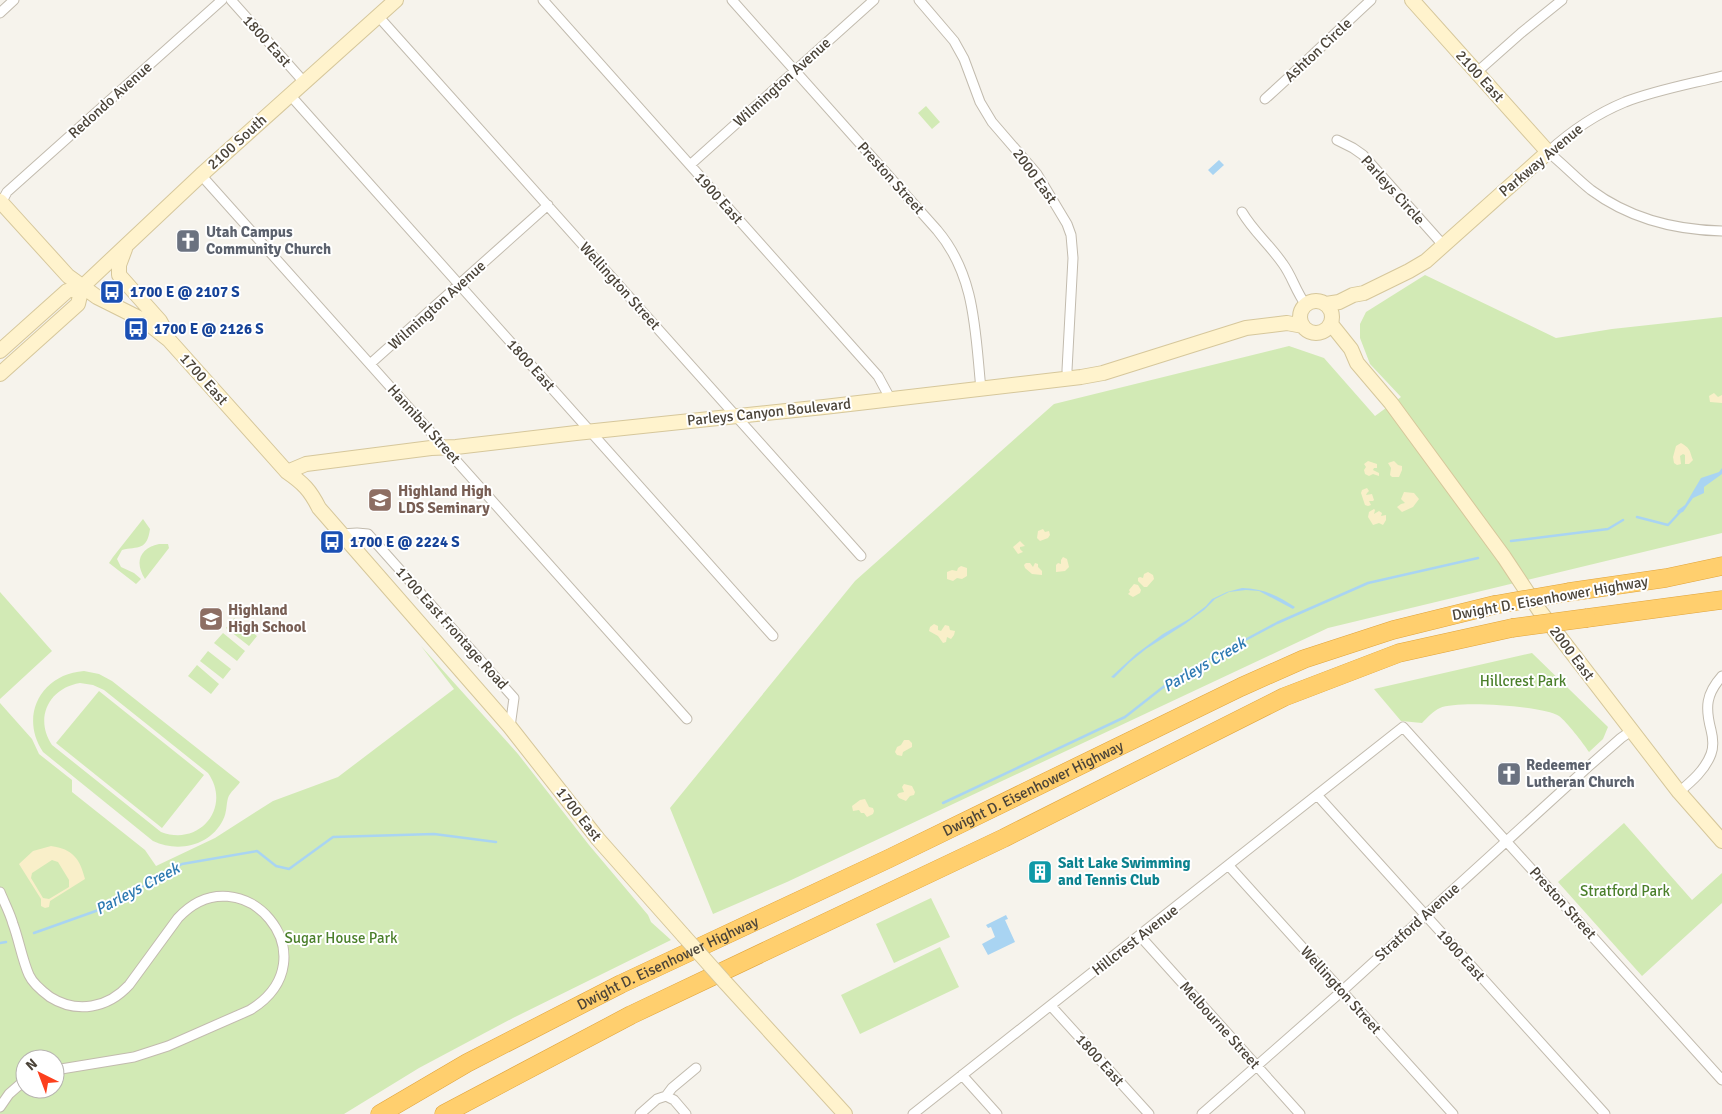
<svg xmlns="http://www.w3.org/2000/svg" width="1722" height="1114" font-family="Signika,sans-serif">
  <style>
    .green { fill: #d2eab5; fill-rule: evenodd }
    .sand { fill: #f9efc9; fill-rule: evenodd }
    .water { fill: #a9d4f2 }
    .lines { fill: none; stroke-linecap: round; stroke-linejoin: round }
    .stream { stroke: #a9d4f2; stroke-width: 2.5 }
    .street-casing { stroke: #c2bbae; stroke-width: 11 }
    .secondary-casing { stroke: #d6c79b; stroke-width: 16 }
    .highway-casing { stroke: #e0a43c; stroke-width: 19 }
    .street { stroke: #fff; stroke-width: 9 }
    .secondary { stroke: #fff3cd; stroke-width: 14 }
    .highway { stroke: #ffcf6e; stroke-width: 18 }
    .secondary-bridge-casing { stroke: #d6c79b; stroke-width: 16; stroke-linecap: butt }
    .highway-bridge-casing { stroke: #e0a43c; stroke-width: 19; stroke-linecap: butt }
    .secondary-bridge { stroke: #fff3cd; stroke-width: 14 }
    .highway-bridge { stroke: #ffcf6e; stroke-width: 18 }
    .labels { text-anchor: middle; stroke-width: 4; stroke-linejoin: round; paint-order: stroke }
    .street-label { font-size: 15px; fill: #4b4439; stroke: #fff }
    .worship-label { font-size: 15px; font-weight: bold; fill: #5b616d; stroke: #fff; text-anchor: start }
    .transit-label { font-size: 15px; font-weight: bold; fill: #164399; stroke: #fff; text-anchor: start }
    .education-label { font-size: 15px; font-weight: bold; fill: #785e54; stroke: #fff; text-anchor: start }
    .park-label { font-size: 15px; fill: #4a7f2a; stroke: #fff }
    .culture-label { font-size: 15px; font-weight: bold; fill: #0d838f; stroke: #fff; text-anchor: start }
    .water-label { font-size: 16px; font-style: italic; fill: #2e7ab2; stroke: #fff }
  </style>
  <rect width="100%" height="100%" fill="#f6f3ec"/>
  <!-- green -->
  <path class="green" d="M926 106 940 122 932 129 918 113Z
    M1425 275 1556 338 1612 329 1722 317V533L1328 628 787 882 713 914 670 808 855 581 1054 404 1289 346 1324 358 1375 416 1401 397 1370 364 1360 338V324L1366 312Z
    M143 519 150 529C147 551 138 546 122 550L117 559 121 567 134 573 141 579 136 584 109 563 113 557Z
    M159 544H168L169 548 145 579C134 562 140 548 159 544Z
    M0 592 52 651 0 699Z
    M234 618 257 636 249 646 226 628Z
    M223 633 245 651 237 661 214 643Z
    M421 646 518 754 589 845 648 915 651 922 671 940 513 1018 419 1068 344 1114H0V703L32 739 39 754 72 780V792L145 850 156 866 215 838 273 801 338 777 454 689ZM25 1059H55V1089H25Z
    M208 651 231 669 223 679 200 661Z
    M1532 653 1608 727 1603 739 1589 752C1583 743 1567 722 1559 716 1544 706 1457 700 1440 708 1433 711 1427 718 1422 723L1401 721 1374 689Z
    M197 665 219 684 211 694 188 676Z
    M84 671 99 674 112 681 240 782C237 787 230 792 228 798 226 805 227 812 223 820 210 846 178 853 153 841L43 752C19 716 41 674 84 671ZM80 683 93 685 104 690 208 773C232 807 200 847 161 832L52 745C34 718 49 688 80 683Z
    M99 691 204 775 162 828 56 743Z
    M1624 823 1692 900 1722 873V903L1642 976 1558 882Z
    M931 898 950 937 894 963 876 924Z
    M940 947 959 987 860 1034 841 995Z"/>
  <!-- sand -->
  <path class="sand" d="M1714 393 1718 397 1722 395V403L1710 402 1709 396Z
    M1681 443C1691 449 1689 450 1693 460L1689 464H1685V455L1683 454 1680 456 1681 464 1677 465 1674 463 1673 457 1676 446Z
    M1368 461 1377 464V468H1374L1373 470 1379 473V476L1373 474 1369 476 1365 474 1364 470 1366 467 1364 464Z
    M1394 461 1398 465 1402 466V470L1399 477H1392L1390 475 1391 468 1388 463Z
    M1367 488 1369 491 1367 493 1366 495 1372 494 1374 500 1373 501H1369L1371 505 1368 506 1365 505 1361 493 1362 490Z
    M1404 492 1414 493 1419 499 1413 507 1402 512 1397 507 1401 504 1405 503 1401 499Z
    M1374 509 1375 510 1374 514 1379 511 1382 513 1381 516 1386 515V520L1383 525 1379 523 1373 525 1368 517 1369 512Z
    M1043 529 1045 532 1049 531 1050 535 1048 538 1040 541 1037 538 1038 531Z
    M1020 541 1025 546 1020 547V549L1023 552 1018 554 1013 547Z
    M1063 557 1067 559 1069 567 1065 571 1056 572V565L1058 563 1061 564V560Z
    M1026 563H1030L1033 567 1035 563 1038 564V567L1042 571V575L1032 574 1025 568 1024 565Z
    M961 566 967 568V576L962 579 957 578 953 581 947 579V572L952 570 957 571 958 568Z
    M1148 572 1153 575 1154 579 1147 587H1144L1138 581V578L1140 577 1143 578 1144 574Z
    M1134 584 1138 585 1141 590 1140 593 1133 597 1128 594 1130 592 1129 590Z
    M934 624 938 626V630L941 631 945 625 949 626 950 630 955 631 954 635 951 639 947 637 946 642 943 643 938 636 929 631 930 627Z
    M909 740 912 743V747L903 752 902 756 897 755 895 752 897 747 901 745 904 740Z
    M904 784 912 786 915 792 914 795 910 796 906 801 899 798 897 795 899 793 904 792 902 787Z
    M865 799 869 807 873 808 874 811 873 814 867 817 864 813H861L859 810 853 811 852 806 860 800Z
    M51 846C73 849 80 859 85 879L50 901 49 907 45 908 41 906V899L19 864 33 851ZM52 860 58 862 69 880V887L49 899 43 898 31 878 32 873Z"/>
  <!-- water -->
  <path class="water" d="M1219 160 1224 165 1213 175 1208 170Z
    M1722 468V474L1704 487V493L1693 498 1683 512 1678 513 1677 511 1685 505 1701 478 1719 472Z
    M1242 588C1262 588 1279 596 1295 607L1293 609 1259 591 1246 590 1229 592 1215 599 1204 610 1185 624 1146 649 1130 662 1114 678 1111 677 1136 654 1163 634 1189 619 1206 606 1212 599 1227 592Z
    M1006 915 1008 919 1005 920 1015 942 988 955 982 944 995 937 991 927 988 928 986 925Z"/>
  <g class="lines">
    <!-- stream -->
    <path class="stream" d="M1637 517 1668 525 1681 511
      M1511 541 1608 529 1623 520
      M943 803 1125 717 1176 677 1277 623 1368 583 1478 558
      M34 933 107 907 182 864 257 851 276 866 289 869 333 837 434 834 496 842
      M0 943 6 942"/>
    <defs>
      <path id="street" d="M231 0 304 82
        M543 0 878 376 891 400
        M732 0 937 230C976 276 975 332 981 389
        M919 0 954 41 964 59 980 102 992 122 1037 174 1067 224 1071 235 1073 258 1067 370 1068 378
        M0 13 14 0
        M378 16 861 556
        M1477 72 1521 33 1562 0
        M1722 76C1690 84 1656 90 1625 102 1596 114 1571 131 1548 152 1563 164 1576 178 1591 190 1630 219 1675 230 1722 231
        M290 95 773 636
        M1265 99C1301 67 1335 33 1371 0
        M1337 140 1353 148 1363 155 1444 246
        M690 165 874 0
        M201 175 687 719
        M0 205 7 192 222 0
        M1242 212C1253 231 1270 245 1283 264 1292 276 1296 292 1306 305
        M370 364 548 205
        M341 534 357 533 368 534 514 698 510 727
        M1679 792C1692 781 1705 770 1711 754 1714 746 1713 738 1711 730 1705 707 1706 694 1722 676
        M1318 796 1605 1114
        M1229 866 1453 1114
        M0 892C4 902 10 913 13 924 19 940 22 959 29 975 33 984 42 991 50 997 77 1014 108 1008 129 985L178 918C241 850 335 958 250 1010L168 1046 134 1057 55 1070
        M1140 936 1300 1114
        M1051 1006 1149 1114
        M962 1075 997 1114
        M666 1096 674 1100 686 1114
        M0 1107 9 1094 25 1080
        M640 1114 657 1099 666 1096 672 1088 696 1068
        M913 1114 1403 727 1722 1080
        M1202 1114 1342 991 1588 767 1621 738 1631 731"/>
      <path id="secondary" d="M0 201 68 276 97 297 145 321 169 340 287 472C303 483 310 490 319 508L510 727 598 839 683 935
        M125 249 119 265V275L160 321 166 332
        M1300 317a16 16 0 1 1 32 0a16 16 0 1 1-32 0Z
        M1326 304 1339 302 1353 295 1364 293 1409 271 1426 261 1548 152 1412 0
        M1331 324 1351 349 1357 363 1391 403 1504 557 1539 610 1679 792 1722 841
        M0 351 67 291 82 287 201 175 396 0
        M0 374 78 304 82 287
        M287 472 306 464 431 448 456 447 576 433 824 407 1081 377 1103 373 1246 328 1287 323 1303 326
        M724 981 845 1114"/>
      <g id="highway">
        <path d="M1569 592 1666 578 1722 566"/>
        <path d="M1587 618 1722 600"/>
        <path id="s1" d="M380 1114 467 1063 621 984 888 859 1241 687 1304 659 1393 630 1494 605"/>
        <path d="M444 1114 631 1015 1004 838 1284 697 1399 653 1512 628"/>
      </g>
    </defs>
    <!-- street casing -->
    <use href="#street" class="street-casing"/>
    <!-- secondary casing -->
    <use href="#secondary" class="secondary-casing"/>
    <!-- highway casing -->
    <use href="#highway" class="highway-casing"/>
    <!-- street -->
    <use href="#street" class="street"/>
    <!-- secondary -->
    <use href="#secondary" class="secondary"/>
    <!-- highway -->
    <use href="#highway" class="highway"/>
    <defs>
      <path id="secondary-bridge" d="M683 935 724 981"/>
      <path id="highway-bridge" d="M1494 605 1569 592
        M1512 628 1587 618"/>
    </defs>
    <!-- secondary-bridge casing -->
    <use href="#secondary-bridge" class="secondary-bridge-casing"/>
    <!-- highway-bridge casing -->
    <use href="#highway-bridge" class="highway-bridge-casing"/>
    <!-- secondary-bridge -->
    <use href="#secondary-bridge" class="secondary-bridge"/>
    <!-- highway-bridge -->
    <use href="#highway-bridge" class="highway-bridge"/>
  </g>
  <!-- icons -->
  <defs>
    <symbol id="church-square" viewBox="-11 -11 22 22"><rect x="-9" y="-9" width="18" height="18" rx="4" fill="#6b7280" stroke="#fff"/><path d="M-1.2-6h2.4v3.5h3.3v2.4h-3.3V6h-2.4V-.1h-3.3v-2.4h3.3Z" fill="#fff"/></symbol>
    <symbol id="bus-square" viewBox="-11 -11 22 22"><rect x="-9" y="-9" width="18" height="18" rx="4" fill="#1a4fb4" stroke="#fff"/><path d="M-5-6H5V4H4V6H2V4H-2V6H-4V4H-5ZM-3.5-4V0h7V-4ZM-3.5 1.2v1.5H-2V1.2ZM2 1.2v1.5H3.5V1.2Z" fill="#fff"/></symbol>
    <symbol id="school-square" viewBox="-11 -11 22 22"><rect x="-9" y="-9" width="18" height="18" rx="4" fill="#8d6e63" stroke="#fff"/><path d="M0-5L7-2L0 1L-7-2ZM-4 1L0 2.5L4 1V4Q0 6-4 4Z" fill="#fff"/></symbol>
    <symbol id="building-square" viewBox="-11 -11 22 22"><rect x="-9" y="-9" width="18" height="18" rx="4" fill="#0f9aa8" stroke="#fff"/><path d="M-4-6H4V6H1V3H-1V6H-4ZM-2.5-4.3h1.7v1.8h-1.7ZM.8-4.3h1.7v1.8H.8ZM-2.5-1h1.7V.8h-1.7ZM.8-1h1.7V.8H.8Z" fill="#fff"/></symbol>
  </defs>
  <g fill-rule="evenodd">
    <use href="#church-square" x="174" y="227" width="28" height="28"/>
    <use href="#bus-square" x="98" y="278" width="28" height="28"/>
    <use href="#bus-square" x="122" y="315" width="28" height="28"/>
    <use href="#school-square" x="366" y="486" width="28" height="28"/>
    <use href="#bus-square" x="318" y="528" width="28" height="28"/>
    <use href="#school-square" x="197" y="605" width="28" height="28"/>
    <use href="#church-square" x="1495" y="760" width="28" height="28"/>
    <use href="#building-square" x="1026" y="858" width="28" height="28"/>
  </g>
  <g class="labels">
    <!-- street labels -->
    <g class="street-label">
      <text transform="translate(267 41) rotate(48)" y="5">1800 East</text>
      <text transform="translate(1318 50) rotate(-43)" y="5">Ashton Circle</text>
      <text transform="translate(1480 76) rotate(48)" y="5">2100 East</text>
      <text transform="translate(782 82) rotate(-42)" y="5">Wilmington Avenue</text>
      <text transform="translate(110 100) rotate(-42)" y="5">Redondo Avenue</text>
      <text transform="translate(237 142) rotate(-42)" y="5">2100 South</text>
      <text transform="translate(1541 160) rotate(-40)" y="5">Parkway Avenue</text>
      <text transform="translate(1035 176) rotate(54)" y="5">2000 East</text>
      <text transform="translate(891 178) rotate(48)" y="5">Preston Street</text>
      <text transform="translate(1393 190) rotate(48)" y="5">Parleys Circle</text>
      <text transform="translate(719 198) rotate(48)" y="5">1900 East</text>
      <text transform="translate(620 286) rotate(48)" y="5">Wellington Street</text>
      <text transform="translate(437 305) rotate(-42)" y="5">Wilmington Avenue</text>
      <text transform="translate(531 365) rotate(48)" y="5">1800 East</text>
      <text transform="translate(204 379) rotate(48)" y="5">1700 East</text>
      <text transform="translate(769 412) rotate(-6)" y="5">Parleys Canyon Boulevard</text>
      <text transform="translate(424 424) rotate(48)" y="5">Hannibal Street</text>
      <text transform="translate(1550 598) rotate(-10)" y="5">Dwight D. Eisenhower Highway</text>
      <text transform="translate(452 628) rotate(48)" y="5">1700 East Frontage Road</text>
      <text transform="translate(1572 653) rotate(53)" y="5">2000 East</text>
      <text dy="5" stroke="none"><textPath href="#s1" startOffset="730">Dwight D. Eisenhower Highway</textPath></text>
      <text transform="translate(579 814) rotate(52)" y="5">1700 East</text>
      <text transform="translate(1563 903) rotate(48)" y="5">Preston Street</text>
      <text transform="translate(1417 922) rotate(-42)" y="5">Stratford Avenue</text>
      <text transform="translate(1135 940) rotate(-38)" y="5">Hillcrest Avenue</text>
      <text transform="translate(1461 955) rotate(48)" y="5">1900 East</text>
      <text dy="5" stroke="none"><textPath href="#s1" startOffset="325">Dwight D. Eisenhower Highway</textPath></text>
      <text transform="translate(1341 990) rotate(48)" y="5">Wellington Street</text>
      <text transform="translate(1220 1025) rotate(48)" y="5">Melbourne Street</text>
      <text transform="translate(1100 1060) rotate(48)" y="5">1800 East</text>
    </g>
    <!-- worship labels -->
    <g class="worship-label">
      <text x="206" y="237">Utah Campus<tspan x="206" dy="17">Community Church</tspan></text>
      <text x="1526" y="770">Redeemer<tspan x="1526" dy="17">Lutheran Church</tspan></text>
    </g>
    <!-- transit labels -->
    <g class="transit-label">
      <text x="130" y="297">1700 E @ 2107 S</text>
      <text x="154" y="334">1700 E @ 2126 S</text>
      <text x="350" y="547">1700 E @ 2224 S</text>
    </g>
    <!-- education labels -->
    <g class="education-label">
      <text x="398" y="496">Highland High<tspan x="398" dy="17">LDS Seminary</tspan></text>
      <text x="228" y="615">Highland<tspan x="228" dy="17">High School</tspan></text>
    </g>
    <!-- park labels -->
    <g class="park-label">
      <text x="1523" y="686">Hillcrest Park</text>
      <text x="1625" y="896">Stratford Park</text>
      <text x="341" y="943">Sugar House Park</text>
    </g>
    <!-- culture labels -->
    <g class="culture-label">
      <text x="1058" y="868">Salt Lake Swimming<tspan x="1058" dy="17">and Tennis Club</tspan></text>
    </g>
    <!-- water labels -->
    <g class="water-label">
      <text transform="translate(1204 664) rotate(-30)" y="6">Parleys Creek</text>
      <text transform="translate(137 888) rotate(-28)" y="6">Parleys Creek</text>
    </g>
  </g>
  <!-- north arrow -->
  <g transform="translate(40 1074) rotate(318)"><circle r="24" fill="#ffffff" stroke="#b7b4b0"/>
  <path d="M0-4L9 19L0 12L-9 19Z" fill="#fc3f1d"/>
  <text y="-8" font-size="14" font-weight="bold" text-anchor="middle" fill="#4b4439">N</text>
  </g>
</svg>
